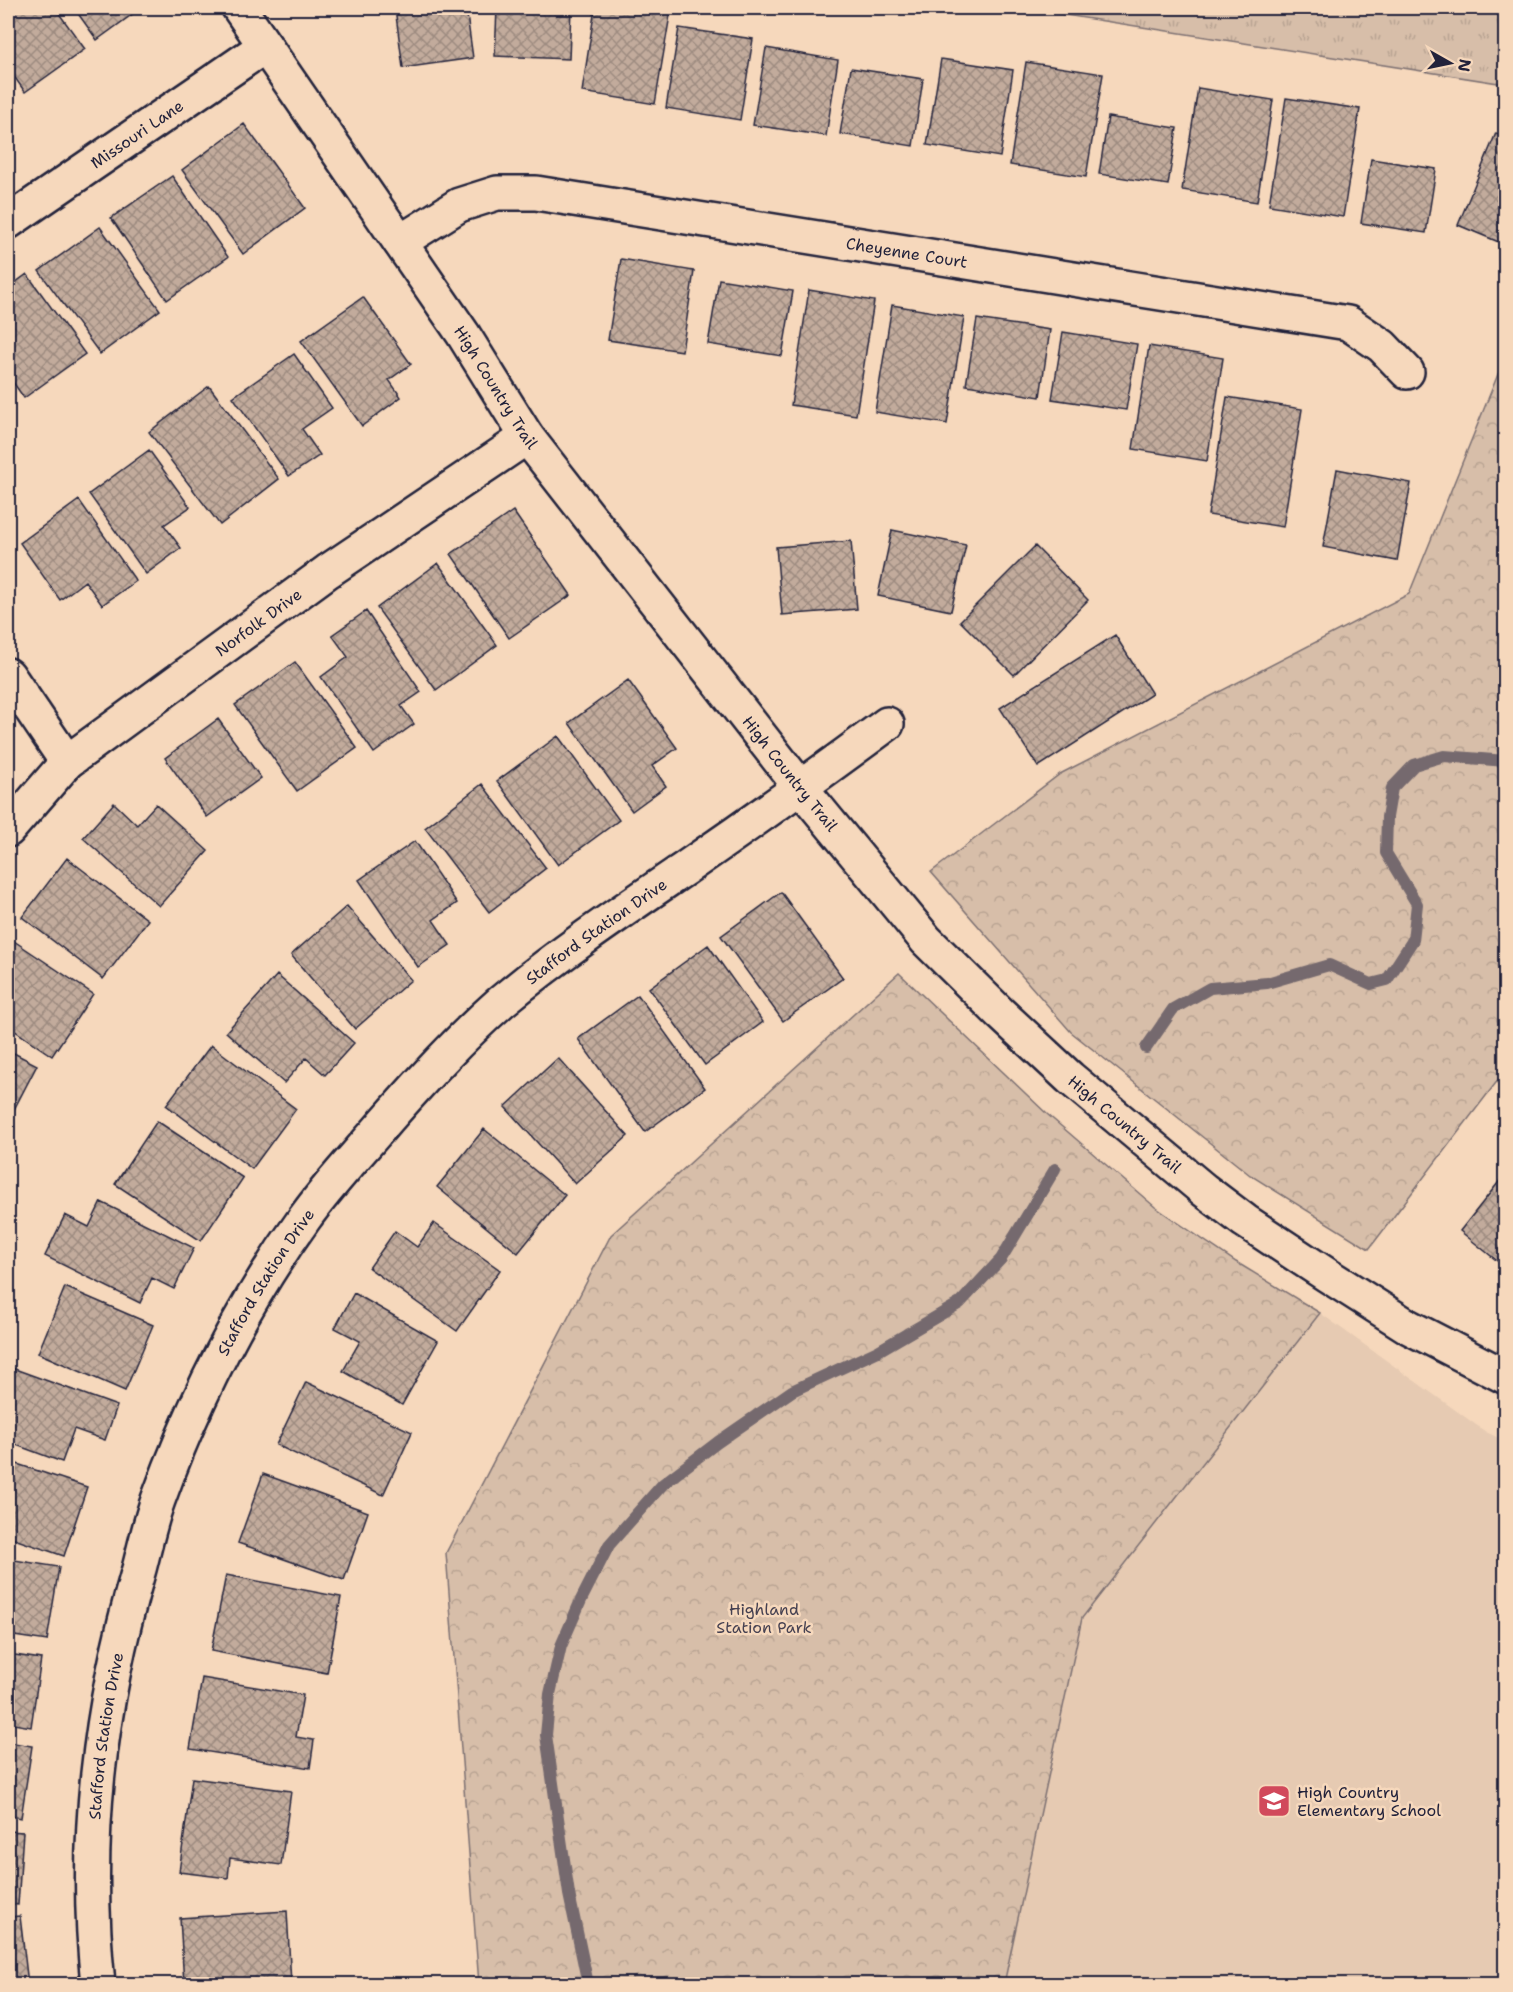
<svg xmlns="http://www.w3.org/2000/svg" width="1513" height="1992" font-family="'Shantell Sans',sans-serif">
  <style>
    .built { fill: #e6cab2 }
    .grass { fill: url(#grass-tufts); stroke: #7c7072; stroke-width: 1.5 }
    .forest { fill: url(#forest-crowns); stroke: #7c7072; stroke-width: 1.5 }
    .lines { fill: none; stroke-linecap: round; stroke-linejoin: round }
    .stream { stroke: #75696e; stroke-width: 12 }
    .building { fill: url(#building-cross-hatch); stroke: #22223b; stroke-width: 1.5 }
    .street-casing { stroke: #22223b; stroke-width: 38 }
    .secondary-casing { stroke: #22223b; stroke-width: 38 }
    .street { stroke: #f6d8bc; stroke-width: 33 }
    .secondary { stroke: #f6d8bc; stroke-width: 33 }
    .labels { text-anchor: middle; stroke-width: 5; stroke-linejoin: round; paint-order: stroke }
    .street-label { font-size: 16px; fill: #22223b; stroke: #f6d8bc }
    .park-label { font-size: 16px; fill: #464151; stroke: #f6d8bc }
    .poi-label { font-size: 16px; fill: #22223b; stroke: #f6d8bc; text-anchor: start }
  </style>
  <defs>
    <pattern id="grass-tufts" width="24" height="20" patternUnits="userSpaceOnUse" patternTransform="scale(1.5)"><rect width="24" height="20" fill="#d7bea9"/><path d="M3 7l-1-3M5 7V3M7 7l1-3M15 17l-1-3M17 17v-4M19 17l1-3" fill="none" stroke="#b8a392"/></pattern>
    <pattern id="forest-crowns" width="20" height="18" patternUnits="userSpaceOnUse" patternTransform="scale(1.5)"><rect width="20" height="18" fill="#d7bea9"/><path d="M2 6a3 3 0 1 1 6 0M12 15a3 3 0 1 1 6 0" fill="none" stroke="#b8a392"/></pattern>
    <pattern id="building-cross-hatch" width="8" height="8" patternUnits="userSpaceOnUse" patternTransform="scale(1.5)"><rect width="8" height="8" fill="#c2ab9c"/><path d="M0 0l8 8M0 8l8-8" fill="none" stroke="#9d8b80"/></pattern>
  </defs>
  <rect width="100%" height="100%" fill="#f6d8bc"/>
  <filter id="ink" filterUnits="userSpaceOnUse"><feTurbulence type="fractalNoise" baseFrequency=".0167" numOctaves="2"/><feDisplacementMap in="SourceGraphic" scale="12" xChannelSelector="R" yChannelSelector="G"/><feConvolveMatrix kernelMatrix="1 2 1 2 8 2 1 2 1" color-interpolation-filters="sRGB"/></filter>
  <g filter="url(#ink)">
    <!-- built -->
    <path class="built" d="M1320 1313 1486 1432 1505 1441V1984H1004L1082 1618Z"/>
    <!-- grass -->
    <path class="grass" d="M1021 8H1505V84Z"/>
    <!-- forest -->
    <path class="forest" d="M1505 357V1071L1369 1249 1250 1175 1071 1032 931 872 1060 774 1409 594Z
      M899 973 1047 1114 1155 1207 1236 1262 1320 1313 1082 1618 1004 1984H479L446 1553 611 1235Z"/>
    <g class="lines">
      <!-- stream -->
      <path class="stream" d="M1146 1048 1173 1009 1210 988 1267 983 1329 965 1371 984 1387 980 1413 940 1417 904 1386 853 1387 817 1392 788 1414 765 1444 756 1506 761
        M588 1984 569 1894 546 1735 550 1694 561 1646 582 1598 609 1545 663 1484 718 1442 792 1391 878 1351 960 1303 1001 1259 1055 1169"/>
    </g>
    <!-- building -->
    <path class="building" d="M8 8H55L85 49 25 92 8 68Z
      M74 8H130L134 13 97 40Z
      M395 8H466L473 58 403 68Z
      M497 8H571L569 59 495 56Z
      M595 8 671 9 655 104 582 92Z
      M679 28 753 39 740 120 666 108Z
      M766 48 838 60 826 136 753 125Z
      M941 59 1013 70 1000 157 927 145Z
      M1026 62 1103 74 1086 177 1010 165Z
      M851 68 923 79 913 146 840 134Z
      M1198 88 1273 100 1257 202 1182 190Z
      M1286 98 1360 109 1343 217 1269 205Z
      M1108 117 1177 128 1168 185 1099 174Z
      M244 124 305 208 243 254 182 170Z
      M1496 133 1506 137V245L1458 225Z
      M1371 159 1436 169 1426 233 1361 223Z
      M172 176 228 257 167 300 111 218Z
      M100 227 160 310 100 354 39 271Z
      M621 259 694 271 682 351 608 340Z
      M27 274 85 354 24 398 8 375V288Z
      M719 279 793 291 782 356 708 344Z
      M809 290 874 301 856 415 791 405Z
      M363 297 411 364 389 380 401 397 362 426 301 341Z
      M892 305 964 317 947 424 875 412Z
      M977 319 1050 330 1040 397 966 385Z
      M1063 332 1137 344 1126 410 1052 399Z
      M1149 346 1223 358 1207 461 1133 449Z
      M294 354 332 408 302 429 320 455 289 476 233 397Z
      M209 386 279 479 220 525 149 432Z
      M1227 397 1302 409 1283 527 1208 515Z
      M149 450 190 507 164 525 181 548 146 574 89 494Z
      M1337 469 1411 483 1397 561 1323 547Z
      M79 500 136 581 102 605 85 581 60 600 20 543Z
      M513 511 571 595 509 638 451 554Z
      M892 530 966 545 951 611 878 596Z
      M851 541 857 609 782 615 776 547Z
      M1035 546 1088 600 1014 675 960 621Z
      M438 563 497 645 436 690 377 608Z
      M366 611 421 692 401 706 414 724 374 753 321 677 348 657 332 635Z
      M1115 635 1152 694 1038 767 1000 708Z
      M295 662 357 748 297 791 235 705Z
      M628 680 677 748 652 766 666 786 632 811 569 723Z
      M218 719 261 778 207 817 165 758Z
      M558 736 619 820 558 865 497 781Z
      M482 784 546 868 489 912 425 828Z
      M114 803 137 825 156 804 208 851 159 906 83 838Z
      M415 841 457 903 433 920 450 945 418 967 359 880Z
      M67 858 148 920 103 979 22 917Z
      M781 892 843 978 783 1021 721 936Z
      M347 906 411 980 355 1029 291 955Z
      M8 937 93 994 52 1056 8 1026Z
      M708 945 763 1022 705 1065 649 988Z
      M277 975 354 1043 325 1075 306 1058 284 1083 226 1032Z
      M638 995 705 1088 645 1132 578 1039Z
      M211 1045 296 1109 252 1169 166 1105Z
      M8 1050 37 1065 8 1121Z
      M558 1058 628 1136 575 1184 505 1107Z
      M157 1121 243 1178 201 1241 115 1184Z
      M484 1129 565 1195 518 1253 437 1187Z
      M1506 1173V1268L1460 1231Z
      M101 1202 194 1248 174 1289 152 1278 140 1303 45 1256 65 1215 89 1227Z
      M434 1223 500 1270 457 1331 369 1268 395 1231 417 1247Z
      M65 1287 153 1325 125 1391 38 1353Z
      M354 1293 438 1341 402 1405 343 1371 360 1341 335 1328Z
      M12 1368 117 1406 105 1440 74 1429 62 1462 8 1442V1381Z
      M306 1382 412 1432 383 1495 276 1445Z
      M8 1461 87 1487 64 1556 8 1537Z
      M263 1474 368 1512 344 1580 238 1543Z
      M8 1559 59 1567 47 1641 8 1635Z
      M226 1575 341 1597 327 1673 211 1651Z
      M8 1654 41 1659 31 1727 8 1723Z
      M202 1678 303 1695 296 1737 314 1740 310 1768 190 1749Z
      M8 1742 32 1746 21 1818 8 1816Z
      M192 1778 291 1791 281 1865 230 1858 228 1878 179 1872Z
      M8 1831 23 1832 18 1905 8 1904Z
      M287 1911 291 1984H184L180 1918Z
      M20 1916 28 1984H8V1917Z"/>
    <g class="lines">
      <defs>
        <g id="street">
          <path id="s1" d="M8 222 265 46"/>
          <path id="s2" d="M400 242 459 205 497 193H536L1348 323 1382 346 1407 372"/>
          <path d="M8 675 67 762"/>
          <path id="s3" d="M8 830 67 762 328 571 527 437"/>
          <path id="s4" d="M98 1984C83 1840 99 1707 139 1569 145 1546 150 1522 158 1500 194 1401 242 1305 304 1219 328 1185 358 1154 385 1122 422 1080 459 1039 501 1002 560 953 624 910 687 867 755 820 821 773 887 724"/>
        </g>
        <g id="secondary">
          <path id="s5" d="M239 8 463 334 527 437 801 788 926 940 1000 1013 1070 1078 1204 1190 1245 1221 1327 1275 1409 1327 1506 1377"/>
        </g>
      </defs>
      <!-- street casing -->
      <use href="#street" class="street-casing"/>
      <!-- secondary casing -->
      <use href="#secondary" class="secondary-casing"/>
      <!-- street -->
      <use href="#street" class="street"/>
      <!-- secondary -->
      <use href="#secondary" class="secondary"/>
    </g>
  </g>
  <!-- icons -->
  <defs>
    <symbol id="school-square" viewBox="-11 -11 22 22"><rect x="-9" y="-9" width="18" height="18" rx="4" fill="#d1495b" stroke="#f6d8bc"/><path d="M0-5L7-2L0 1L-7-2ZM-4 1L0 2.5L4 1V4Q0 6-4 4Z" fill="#fff"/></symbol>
  </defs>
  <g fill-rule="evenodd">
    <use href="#school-square" x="1255" y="1782" width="38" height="38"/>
  </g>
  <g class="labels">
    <!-- street labels -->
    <g class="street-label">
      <text dy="6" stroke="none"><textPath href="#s1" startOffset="156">Missouri Lane</textPath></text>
      <text dy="6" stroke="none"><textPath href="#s2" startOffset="524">Cheyenne Court</textPath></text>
      <text dy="6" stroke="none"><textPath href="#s5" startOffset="458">High Country Trail</textPath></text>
      <text dy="6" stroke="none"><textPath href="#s3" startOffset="327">Norfolk Drive</textPath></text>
      <text dy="6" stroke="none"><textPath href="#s5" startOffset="944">High Country Trail</textPath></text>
      <text dy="6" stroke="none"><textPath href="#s4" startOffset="1221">Stafford Station Drive</textPath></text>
      <text dy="6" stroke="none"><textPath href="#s5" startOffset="1430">High Country Trail</textPath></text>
      <text dy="6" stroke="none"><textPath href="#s4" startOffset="735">Stafford Station Drive</textPath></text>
      <text dy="6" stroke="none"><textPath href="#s4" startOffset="249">Stafford Station Drive</textPath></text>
    </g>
    <!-- park labels -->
    <g class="park-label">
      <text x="764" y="1615">Highland<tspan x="764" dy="18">Station Park</tspan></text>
    </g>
    <!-- poi labels -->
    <g class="poi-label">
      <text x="1297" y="1798">High Country<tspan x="1297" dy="18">Elementary School</tspan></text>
    </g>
  </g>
  <!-- margin -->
  <rect width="1513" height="1992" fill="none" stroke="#f6d8bc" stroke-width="30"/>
  <rect x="15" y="15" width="1483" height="1962" fill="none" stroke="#22223b" stroke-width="2" filter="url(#ink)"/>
  <!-- north arrow -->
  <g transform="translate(1450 63) rotate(99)" stroke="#f6d8bc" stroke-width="4.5" paint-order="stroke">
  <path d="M0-4.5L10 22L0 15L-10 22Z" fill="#22223b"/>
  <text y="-9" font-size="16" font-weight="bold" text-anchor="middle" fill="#22223b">N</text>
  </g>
</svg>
